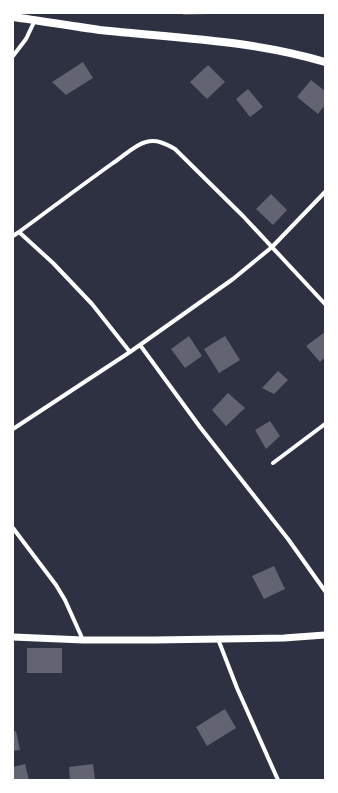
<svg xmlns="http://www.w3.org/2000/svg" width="338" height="793" font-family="Georgia,serif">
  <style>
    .building { fill: #626471 }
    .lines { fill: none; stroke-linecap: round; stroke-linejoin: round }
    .minor { stroke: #fff; stroke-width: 4 }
    .tertiary { stroke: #fff; stroke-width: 7 }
    .secondary { stroke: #fff; stroke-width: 8 }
  </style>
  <rect width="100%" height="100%" fill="#2d3142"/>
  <!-- building -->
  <path class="building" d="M183 13H212V14L183 15Z
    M83 62 93 78 66 95 52 82Z
    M208 65 225 82 207 99 190 82Z
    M311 80 325 91V105L318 114 297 97Z
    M248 89 263 107 250 117 236 99Z
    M271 194 287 210 273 225 256 209Z
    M325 332V357L320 362 306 346Z
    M189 336 202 356 185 368 171 349Z
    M225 336 240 360 219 373 204 349Z
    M278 371 288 380 274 394 262 388Z
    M228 393 245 408 226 426 212 410Z
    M270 421 280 436 266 449 255 430Z
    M274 566 285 589 264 599 252 576Z
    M27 648H62V673H27Z
    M225 709 236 728 207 746 196 727Z
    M16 731 20 750 13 751V732Z
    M25 764 29 780H13V767Z
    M93 764 95 780H70L69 767Z"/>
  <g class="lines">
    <!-- minor -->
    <path class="minor" d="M13 56 26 39 35 20
      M19 232C50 209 81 186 113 163 123 157 134 145 146 142 157 139 166 144 175 149L243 216 325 304
      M13 236 19 232 53 263 92 304 130 352
      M140 345 200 427 288 539 325 591
      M13 429 130 352 233 279 272 247 325 192
      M273 463 325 424
      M13 528 56 585 65 600 83 640
      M218 639 237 688 278 780"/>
    <!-- tertiary -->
    <path class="tertiary" d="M13 637 83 640H154L284 638 325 635"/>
    <!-- secondary -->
    <path class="secondary" d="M13 17C42 21 71 26 100 30 175 38 252 40 325 62"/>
  </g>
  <!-- border -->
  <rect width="338" height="793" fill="none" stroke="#ffffff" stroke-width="28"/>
</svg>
